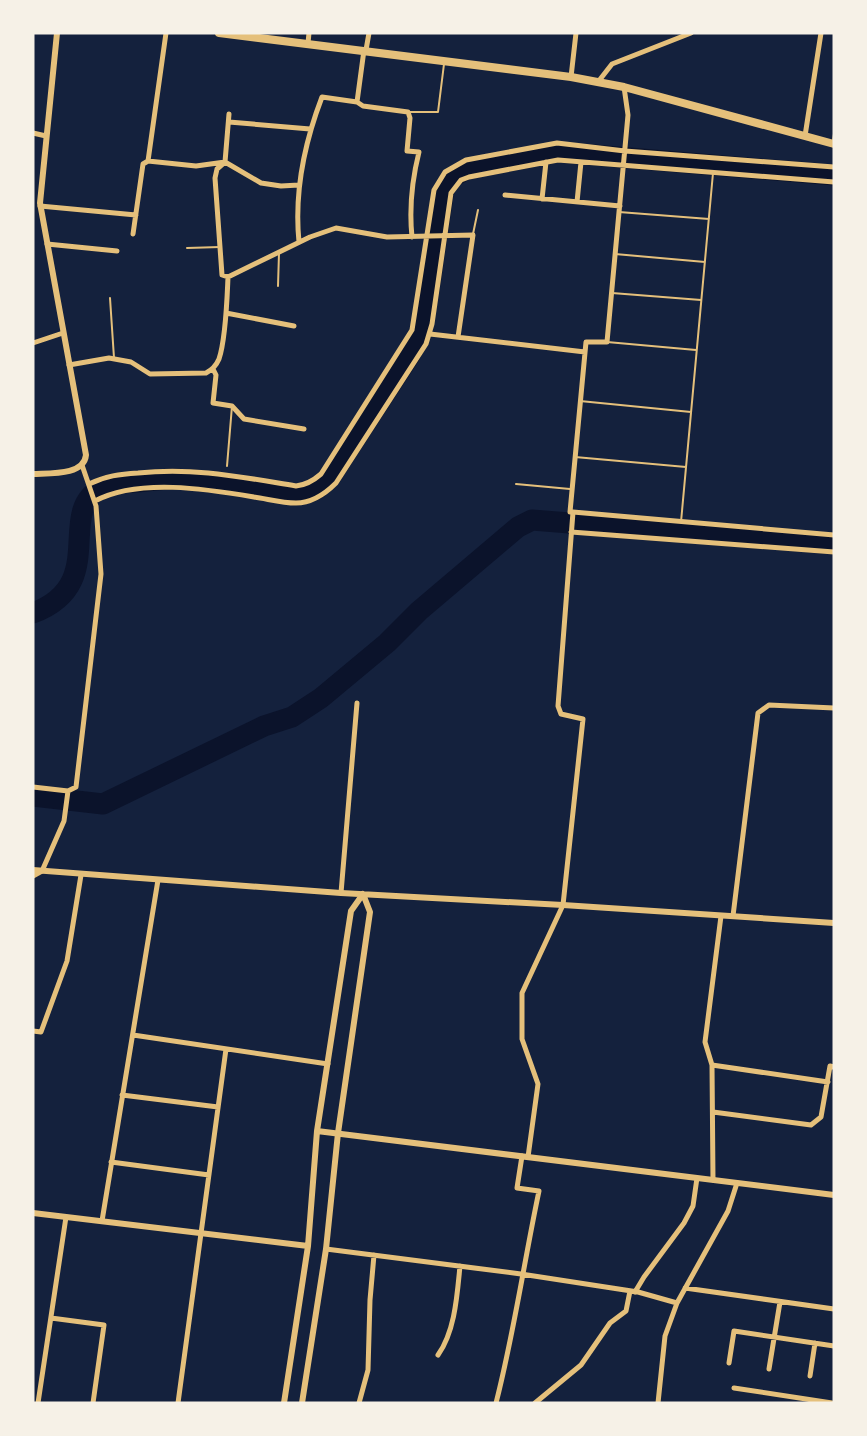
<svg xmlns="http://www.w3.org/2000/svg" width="867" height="1436" font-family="'Nunito Sans',sans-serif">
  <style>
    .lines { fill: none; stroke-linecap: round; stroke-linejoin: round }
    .river { stroke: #0b132b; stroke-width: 21 }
    .service { stroke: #e5c07b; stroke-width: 2 }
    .minor { stroke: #e5c07b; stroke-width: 5 }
    .tertiary { stroke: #e5c07b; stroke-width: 6 }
    .primary { stroke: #e5c07b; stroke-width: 8 }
  </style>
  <rect width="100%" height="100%" fill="#14213d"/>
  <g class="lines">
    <!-- river -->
    <path class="river" d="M33 613C110 584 55 513 101 488 112 482 125 483 137 482 149 481 161 479 173 479 214 480 255 489 295 495 312 494 320 488 331 476L410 355 421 332 428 297 444 189 453 177 467 169 558 152 834 175
      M33 796 103 804 264 726 292 717 321 698 387 643 419 611 518 527 532 520 834 544"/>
    <!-- service -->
    <path class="service" d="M408 112H438L444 64
      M833 141 834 134
      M619 212 709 219
      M473 234 478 210
      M187 248 220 247
      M615 254 705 262
      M278 286 279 253
      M612 293 701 300
      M110 298 114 358
      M607 342 696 350
      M580 401 691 412
      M575 457 686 467
      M227 466 232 406
      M516 484 570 489
      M681 522 713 173"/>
    <!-- minor -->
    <path class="minor" d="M308 43 309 33
      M366 50 369 33
      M571 77 576 33
      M598 82 612 64 691 33
      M357 102 363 106 408 112 410 118 407 151 419 152C412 180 409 208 412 237
      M229 122 310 129
      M33 133 46 136
      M805 136 821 33
      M148 161 196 166 225 162 261 183 281 186 299 185
      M505 195 620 206
      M542 199 546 162
      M577 202 581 162
      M40 206 136 215
      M133 234 143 164 148 161 166 33
      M299 242C294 192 304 144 322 97L357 102 364 50
      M47 244 117 251
      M228 277 222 275 215 178 217 169 225 162 229 114
      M226 313 294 326
      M430 334 585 352
      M33 343 63 333
      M69 365 109 358 131 362 150 374 206 373C212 370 216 366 219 359 226 338 227 299 228 277L310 237 336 228 387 237 473 235 458 337
      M213 369 216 375 213 403 232 406 244 419 304 429
      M89 484C105 476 120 474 138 473 194 467 241 477 296 486 306 485 313 481 321 474L412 330 434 190 445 172 466 160 557 143 625 151 834 167
      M95 501C138 478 207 489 254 497 268 499 282 503 296 503 312 503 325 494 336 483L426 344 432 324 451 193 461 180 469 177 558 160 834 182
      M573 512 834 535
      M571 532 834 552
      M33 787 68 791
      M33 876 42 871 64 821 68 791 76 787 101 574 96 506 82 465
      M341 893 357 703
      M733 916 758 713 769 705 834 708
      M33 1031 41 1032 67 961 81 875
      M133 1035 328 1064
      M712 1065 828 1082
      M122 1095 218 1107
      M713 1112 811 1125 821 1117 830 1066 834 1067
      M528 1157 538 1084 522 1039V993L563 905 583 719 561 714 558 706 573 512H570L586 342H607L628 115 624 87
      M111 1162 209 1175
      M713 1180 712 1065 705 1042 721 916
      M102 1221 158 880
      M326 1249 521 1274 638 1292 677 1303
      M685 1288 834 1309
      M635 1292 644 1277 684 1223 693 1206 697 1178
      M51 1318 104 1325 93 1403
      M438 1355C455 1331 457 1296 460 1266
      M729 1363 734 1331 834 1346
      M769 1369 780 1302
      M810 1376 815 1343
      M734 1388 832 1403
      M38 1403 66 1217
      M178 1403 226 1049
      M359 1403 368 1370 370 1300 374 1255
      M496 1403C514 1333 524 1262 539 1191L517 1188 522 1156
      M535 1403 581 1365 610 1323 626 1311 630 1291
      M658 1403 665 1336 677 1303 728 1211 737 1183"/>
    <!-- tertiary -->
    <path class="tertiary" d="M33 474C49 473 84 476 86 455L40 203 57 33
      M33 870 341 893 563 905 834 923
      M317 1131 834 1195
      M33 1213 308 1246
      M284 1403 308 1246 317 1131 351 911 363 894
      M302 1403 326 1249 338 1133 370 912 363 894"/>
    <!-- primary -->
    <path class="primary" d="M219 33 571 77 624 87 834 144"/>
  </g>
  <!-- border -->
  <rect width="867" height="1436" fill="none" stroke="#f6f1e7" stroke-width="69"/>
</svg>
